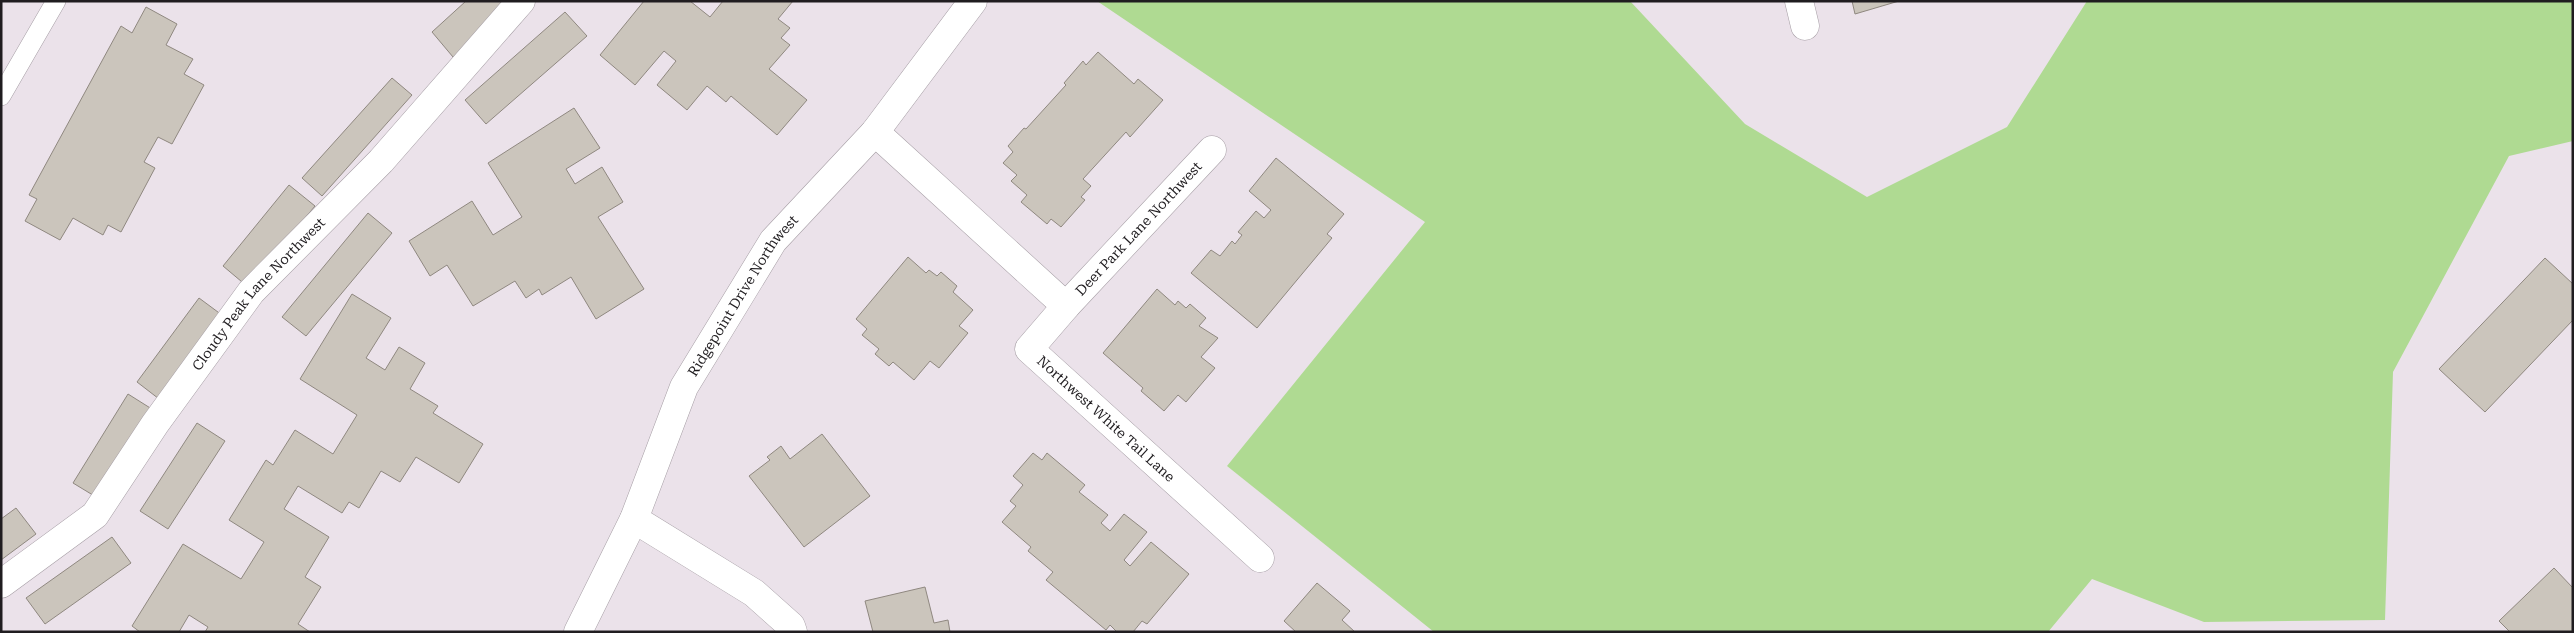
<svg xmlns="http://www.w3.org/2000/svg" width="2574" height="633" font-family="'Roboto Serif',serif">
  <style>
    .green { fill: #afda92 }
    .building { fill: #cbc5bc; stroke: #8f8880 }
    .lines { fill: none; stroke-linecap: round; stroke-linejoin: round }
    .service-casing { stroke: #a69ea5; stroke-width: 20 }
    .minor-casing { stroke: #a69ea5; stroke-width: 29 }
    .service { stroke: #fff; stroke-width: 19 }
    .minor { stroke: #fff; stroke-width: 28 }
    .labels { text-anchor: middle; stroke-width: 5; stroke-linejoin: round; paint-order: stroke }
    .street-label { font-size: 14px; fill: #201d20; stroke: #f8f0f7 }
  </style>
  <rect width="100%" height="100%" fill="#ebe2ea"/>
  <!-- green -->
  <path class="green" d="M1097 1H1630L1745 124 1867 197 2007 127 2087 1H2573V141L2509 156 2393 372 2385 620 2204 622 2092 579 2048 632H1434L1227 466 1425 222Z"/>
  <!-- building -->
  <path class="building" d="M466 1H515L453 57 432 32Z
    M644 1H690L710 17 723 1H793L778 19 790 28 781 38 790 45 769 69 807 100 777 135 731 96 726 102 707 86 687 110 657 85 676 61 664 51 635 85 600 55Z
    M1852 1H1899L1855 14Z
    M146 7 177 24 166 45 193 59 184 74 204 85 172 144 158 137 144 162 155 168 121 232 108 225 103 235 73 218 60 240 25 221 37 199 29 195 121 26 132 33Z
    M565 12 587 36 486 124 465 100Z
    M1098 52 1134 84 1138 79 1163 100 1130 137 1126 132 1083 179 1091 186 1081 197 1085 200 1061 227 1051 219 1047 224 1021 202 1027 195 1011 181 1017 175 1003 163 1013 152 1008 146 1024 128 1026 129 1066 85 1064 83 1083 61 1086 65Z
    M392 78 412 95 322 196 302 178Z
    M574 108 600 148 566 169 575 184 602 167 623 202 598 217 644 289 596 319 571 277 542 295 539 289 526 298 515 281 473 306 447 265 430 276 409 241 472 201 493 235 522 217 488 163Z
    M1276 158 1344 214 1327 234 1332 238 1257 328 1191 273 1211 250 1220 256 1232 241 1235 244 1242 235 1238 232 1256 211 1264 218 1271 210 1249 191Z
    M289 185 315 206 248 287 223 266Z
    M368 213 392 233 306 336 282 317Z
    M908 257 926 273 929 270 937 276 941 272 957 286 953 292 973 310 959 326 968 333 939 368 930 361 914 380 893 362 889 366 875 354 879 349 862 335 867 329 856 319Z
    M2545 258 2573 284V320L2485 412 2439 369Z
    M1157 289 1175 305 1178 301 1186 308 1190 304 1206 318 1199 326 1218 338 1201 357 1215 368 1186 402 1178 395 1164 411 1141 391 1143 388 1103 353Z
    M352 294 391 318 366 358 385 370 399 347 425 363 410 389 438 406 433 413 483 444 459 483 416 457 400 482 381 471 359 508 349 502 342 513 298 486 284 509 329 537 305 577 321 587 298 624 310 632H205L208 627 189 615 179 632H140L132 626 183 544 241 579 264 542 229 520 266 460 273 465 295 430 333 454 357 415 300 379Z
    M199 298 226 318 163 402 137 382Z
    M128 394 155 411 101 500 73 483Z
    M197 423 225 441 168 529 140 511Z
    M822 434 870 496 804 547 749 476 770 460 767 457 781 446 790 459Z
    M1033 453 1042 460 1047 453 1085 485 1079 492 1108 515 1101 523 1110 531 1124 514 1147 532 1124 560 1130 566 1151 542 1189 574 1147 624 1142 621 1133 632H1117L1110 625 1106 630 1046 580 1053 572 1028 551 1031 547 1002 522 1016 506 1010 501 1023 485 1013 476Z
    M16 508 36 534 1 560V519Z
    M112 537 131 563 45 624 26 598Z
    M2554 568 2573 588V632H2510L2499 621Z
    M1317 583 1350 611 1342 620 1355 632H1296L1284 621Z
    M925 587 934 623 948 620 950 632H873L865 601Z"/>
  <g class="lines">
    <defs>
      <path id="service" d="M1 96 56 1"/>
      <g id="minor">
        <path d="M1799 1 1805 26"/>
        <path id="s1" d="M875 132 1066 306 1029 349 1260 558"/>
        <path id="s2" d="M1066 306 1212 150"/>
        <path d="M634 519 754 593 791 626 793 632"/>
        <path id="s3" d="M1 584 95 515 155 424 251 292 381 161 521 1"/>
        <path id="s4" d="M578 632 634 519 684 387 773 241 875 132 973 1"/>
      </g>
    </defs>
    <!-- service casing -->
    <use href="#service" class="service-casing"/>
    <!-- minor casing -->
    <use href="#minor" class="minor-casing"/>
    <!-- service -->
    <use href="#service" class="service"/>
    <!-- minor -->
    <use href="#minor" class="minor"/>
  </g>
  <g class="labels">
    <!-- street labels -->
    <g class="street-label">
      <text dy="5" stroke="none"><textPath href="#s2" startOffset="106">Deer Park Lane Northwest</textPath></text>
      <text dy="5" stroke="none"><textPath href="#s3" startOffset="392">Cloudy Peak Lane Northwest</textPath></text>
      <text dy="5" stroke="none"><textPath href="#s4" startOffset="376">Ridgepoint Drive Northwest</textPath></text>
      <text dy="5" stroke="none"><textPath href="#s1" startOffset="419">Northwest White Tail Lane</textPath></text>
    </g>
  </g>
  <!-- border -->
  <rect width="2574" height="633" fill="none" stroke="#201d20" stroke-width="5"/>
</svg>
